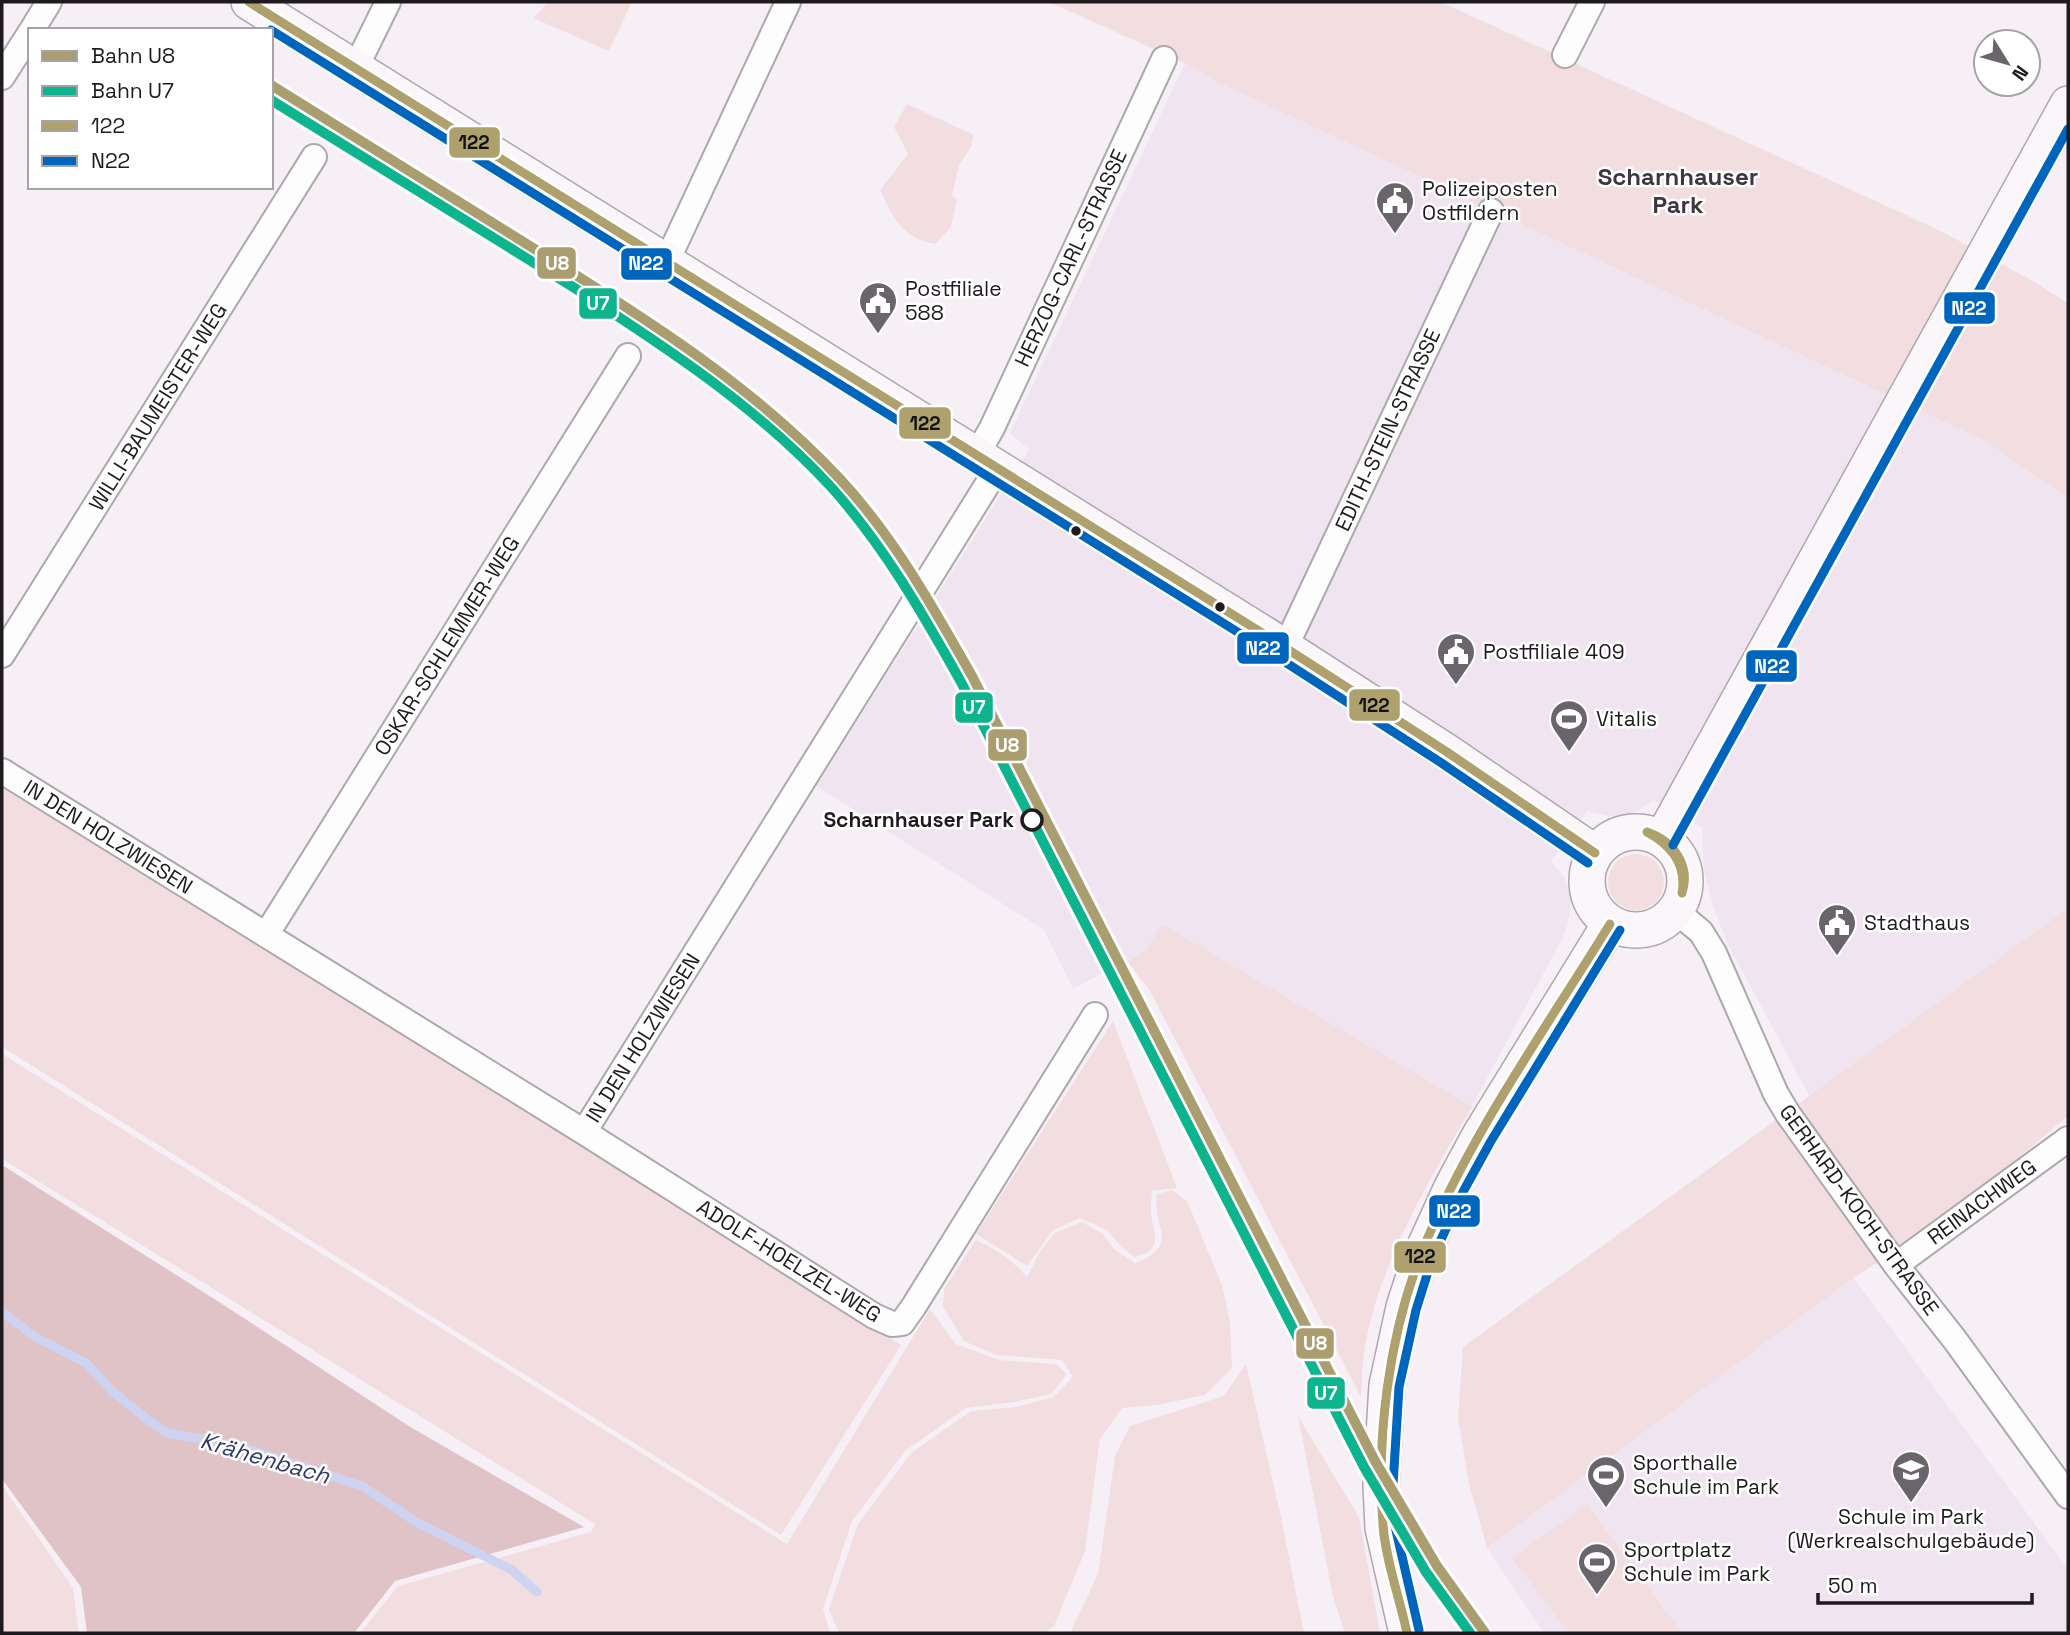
<svg xmlns="http://www.w3.org/2000/svg" width="2070" height="1635" font-family="'Space Grotesk',sans-serif">
  <style>
    .built { fill: #f1e4f1 }
    .green { fill: #f2dee1 }
    .forest { fill: #dfc3c6 }
    .lines { fill: none; stroke-linecap: round; stroke-linejoin: round }
    .stream { stroke: #cdd3f0; stroke-width: 9 }
    .street-casing { stroke: #aca8ac; stroke-width: 28 }
    .secondary-casing { stroke: #aca8ac; stroke-width: 38 }
    .street { stroke: #fefdfe; stroke-width: 24 }
    .secondary { stroke: #faf6f9; stroke-width: 35 }
    .bus-1-casing { stroke: #fff; stroke-width: 14 }
    .bus-2-casing { stroke: #fff; stroke-width: 14 }
    .bus-1 { stroke: #aea16d; stroke-width: 9 }
    .bus-2 { stroke: #0065bd; stroke-width: 9 }
    .rail-1-casing { stroke: #fff; stroke-width: 16 }
    .rail-2-casing { stroke: #fff; stroke-width: 16 }
    .rail-1 { stroke: #aa9d6f; stroke-width: 10 }
    .rail-2 { stroke: #0eb48d; stroke-width: 10 }
    .bus-dot { fill: #1e1a1e; stroke: #fff; stroke-width: 2.5 }
    .stop-dot { fill: #fff; stroke: #1e1a1e; stroke-width: 3.5 }
    .labels { text-anchor: middle; stroke-width: 5; stroke-linejoin: round; paint-order: stroke }
    .poi-label { font-size: 21px; fill: #1e1a1e; stroke: #fff; text-anchor: start }
    .street-label { font-size: 21px; fill: #1e1a1e; stroke: #fff }
    .stop-label { font-size: 21px; font-weight: bold; fill: #1e1a1e; stroke: #fff; text-anchor: end }
    .water-label { font-size: 23px; font-style: italic; fill: #2f396a; stroke: #fff }
    .quarter-label { font-size: 24px; font-weight: bold; fill: #3f363f; stroke: #fff }
    .line-badge { stroke: #fff; stroke-width: 2.5 }
    .badge-label { font-size: 19px; text-anchor: middle; font-weight: bold; fill: #fff }
    .pale-badge-label { font-size: 19px; text-anchor: middle; font-weight: bold; fill: #111 }
  </style>
  <rect width="100%" height="100%" fill="#f6f0f6"/>
  <!-- built -->
  <path class="built" d="M1185 63 1213 80 1985 441 2068 498V908L1810 1097 1727 943 1713 906 1704 871 1702 828 1653 800 1631 815 1614 817 1587 811 1551 861 1565 878 1571 898 1568 924 1560 943 1464 1121 1154 938 1146 950 1073 989 1044 930 816 786 1029 450 1010 433Z
    M1853 1277 2068 1569V1633H1544L1487 1548Z"/>
  <!-- green -->
  <path class="green" d="M548 2H632L609 51 533 18Z
    M1049 2H1441L1941 231 2031 280 2068 303V498L1985 441 1213 80 1185 63Z
    M907 104 974 135 971 147 959 165 952 195 957 200 951 227 935 244C902 238 893 218 880 190L908 154 894 127Z
    M2 785 901 1345 781 1535 2 1047Z
    M1608 882a28 28 0 1 1 56 0a28 28 0 1 1-56 0Z
    M2068 908V1116L1969 1199 1898 1250 1853 1278 1487 1548 1469 1484 1458 1418 1463 1347Z
    M1162 924 1472 1107C1430 1178 1375 1271 1364 1354 1362 1368 1362 1382 1361 1397L1150 991 1127 961 1146 950Z
    M1113 1021 1177 1188 1152 1191C1152 1198 1150 1207 1151 1214 1155 1237 1163 1250 1134 1257L1121 1247 1107 1230 1080 1218 1053 1230 1027 1266 976 1234Z
    M2 1054 787 1544 930 1309 956 1344 999 1360 1056 1364 1067 1374 1051 1394 1015 1402 966 1408 905 1451 852 1521 823 1609 830 1633H360L398 1586 591 1532 595 1524 2 1159Z
    M1172 1190 1187 1201 1222 1285 1230 1321 1232 1368 1205 1395 1157 1405 1122 1408 1100 1439 1085 1551 1054 1626 1045 1633H839L829 1609 858 1524 911 1453 971 1411 1015 1407 1054 1397 1073 1377 1062 1360 996 1355 964 1341 943 1307 944 1289 976 1240C996 1249 1012 1260 1027 1277L1039 1253 1054 1233 1082 1222 1103 1234 1115 1250 1135 1263C1182 1245 1151 1226 1157 1194Z
    M1246 1364 1281 1517 1304 1633H1070L1098 1574 1115 1456 1130 1426 1224 1396Z
    M1298 1416 1359 1517 1380 1633H1345L1333 1597Z
    M2 1485 73 1588 79 1633H2Z
    M1587 1504 1682 1633H1569L1512 1558Z"/>
  <!-- forest -->
  <path class="forest" d="M2 1165 216 1300 412 1428 584 1527 395 1581 354 1633H87L81 1587 2 1479Z"/>
  <g class="lines">
    <!-- stream -->
    <path class="stream" d="M2 1312 37 1338 86 1363 112 1391 148 1420 167 1433 242 1447 362 1486 416 1522 512 1570 537 1592"/>
    <defs>
      <path id="street" d="M32 30 49 2
        M1565 55 1592 2
        M355 69 388 2
        M2 77 30 33
        M666 263 788 2
        M976 456 992 428 1164 59
        M1285 648 1491 211
        M2 655 314 157
        M2 771 584 1132 874 1316 892 1324 902 1323 914 1306 1095 1015
        M1676 911 1701 932 1714 953 1776 1094 1788 1114 1896 1265 1955 1340 2068 1496
        M266 935 628 356
        M584 1132 997 469
        M1896 1265 2068 1139"/>
      <path id="secondary" d="M249 2 1267 636 1447 752 1595 853
        M1587 881a49 49 0 1 1 98 0a49 49 0 1 1-98 0Z
        M1662 839 2068 104
        M1407 1633 1383 1528 1381 1485 1387 1385 1404 1307 1421 1255 1453 1185 1480 1135 1610 924"/>
    </defs>
    <!-- street casing -->
    <use href="#street" class="street-casing"/>
    <!-- secondary casing -->
    <use href="#secondary" class="secondary-casing"/>
    <!-- street -->
    <use href="#street" class="street"/>
    <!-- secondary -->
    <use href="#secondary" class="secondary"/>
    <defs>
      <path id="bus-1" d="M249 2 1267 636 1447 752 1595 853
        M1647 832C1673 841 1691 865 1682 893
        M1647 832C1671 845 1687 865 1682 893
        M1407 1633C1400 1600 1385 1557 1383 1525 1376 1437 1389 1336 1421 1254 1467 1139 1545 1030 1610 924"/>
      <path id="bus-2" d="M271 30 1260 646 1440 762 1588 863
        M1673 845 2068 129
        M1419 1630 1395 1526 1393 1485 1399 1387 1416 1310 1432 1259 1464 1190 1491 1141 1620 930"/>
    </defs>
    <!-- bus-1 casing -->
    <use href="#bus-1" class="bus-1-casing"/>
    <!-- bus-2 casing -->
    <use href="#bus-2" class="bus-2-casing"/>
    <!-- bus-1 -->
    <use href="#bus-1" class="bus-1"/>
    <!-- bus-2 -->
    <use href="#bus-2" class="bus-2"/>
    <defs>
      <path id="rail-1" d="M271 85C361 141 451 197 541 253 646 319 755 387 840 479 894 537 933 607 972 676L1375 1461 1437 1566 1485 1633"/>
      <path id="rail-2" d="M271 100C372 162 473 224 573 287 664 346 758 407 832 488 884 546 923 614 961 682L1364 1467 1426 1572 1470 1633"/>
    </defs>
    <!-- rail-1 casing -->
    <use href="#rail-1" class="rail-1-casing"/>
    <!-- rail-2 casing -->
    <use href="#rail-2" class="rail-2-casing"/>
    <!-- rail-1 -->
    <use href="#rail-1" class="rail-1"/>
    <!-- rail-2 -->
    <use href="#rail-2" class="rail-2"/>
  </g>
  <!-- icons -->
  <defs>
    <symbol id="civic-pin" viewBox="-11 -11 22 30"><path d="M0 17L-7.5 6A9.5 9.5 0 1 1 7.5 6Z" fill="#6a656a" stroke="#fff"/><path d="M-.6-6.5H3V-4.5H.6V-3L4-1V1h2V6H-6V1h2V-1L-.6-3ZM-1.2 2.5V6h2.4V2.5Z" fill="#fff"/></symbol>
    <symbol id="stadium-pin" viewBox="-11 -11 22 30"><path d="M0 17L-7.5 6A9.5 9.5 0 1 1 7.5 6Z" fill="#6a656a" stroke="#fff"/><path d="M0-5a6.5 5 0 1 0 0 10a6.5 5 0 1 0 0-10ZM-3.5-1.8h7v3.6h-7Z" fill="#fff"/></symbol>
    <symbol id="school-pin" viewBox="-11 -11 22 30"><path d="M0 17L-7.5 6A9.5 9.5 0 1 1 7.5 6Z" fill="#6a656a" stroke="#fff"/><path d="M0-5L7-2L0 1L-7-2ZM-4 1L0 2.5L4 1V4Q0 6-4 4Z" fill="#fff"/></symbol>
  </defs>
  <g fill-rule="evenodd">
    <use href="#civic-pin" x="1373" y="179" width="44" height="60"/>
    <use href="#civic-pin" x="856" y="279" width="44" height="60"/>
    <use href="#civic-pin" x="1434" y="630" width="44" height="60"/>
    <use href="#stadium-pin" x="1547" y="697" width="44" height="60"/>
    <use href="#civic-pin" x="1815" y="901" width="44" height="60"/>
    <use href="#school-pin" x="1889" y="1448" width="44" height="60"/>
    <use href="#stadium-pin" x="1584" y="1453" width="44" height="60"/>
    <use href="#stadium-pin" x="1575" y="1540" width="44" height="60"/>
  </g>
  <!-- markers -->
  <g class="bus-dot">
    <circle cx="1076" cy="531" r="6"/>
    <circle cx="1220" cy="607" r="6"/>
  </g>
  <circle class="stop-dot" cx="1032" cy="820" r="10"/>
  <g class="labels">
    <!-- poi labels -->
    <g class="poi-label">
      <text x="1422" y="196">Polizeiposten<tspan x="1422" dy="24">Ostfildern</tspan></text>
      <text x="905" y="296">Postfiliale<tspan x="905" dy="24">588</tspan></text>
      <text x="1483" y="659">Postfiliale 409</text>
      <text x="1596" y="726">Vitalis</text>
      <text x="1864" y="930">Stadthaus</text>
      <text x="1633" y="1470">Sporthalle<tspan x="1633" dy="24">Schule im Park</tspan></text>
      <text x="1911" y="1524" text-anchor="middle">Schule im Park<tspan x="1911" dy="24">(Werkrealschulgebäude)</tspan></text>
      <text x="1624" y="1557">Sportplatz<tspan x="1624" dy="24">Schule im Park</tspan></text>
    </g>
    <!-- street labels -->
    <g class="street-label">
      <text transform="translate(1071 258) rotate(-65)" y="7">HERZOG-CARL-STRASSE</text>
      <text transform="translate(158 407) rotate(-58)" y="7">WILLI-BAUMEISTER-WEG</text>
      <text transform="translate(1388 430) rotate(-65)" y="7">EDITH-STEIN-STRASSE</text>
      <text transform="translate(447 646) rotate(-58)" y="7">OSKAR-SCHLEMMER-WEG</text>
      <text transform="translate(108 837) rotate(32)" y="7">IN DEN HOLZWIESEN</text>
      <text transform="translate(643 1038) rotate(-58)" y="7">IN DEN HOLZWIESEN</text>
      <text transform="translate(1982 1202) rotate(-36)" y="7">REINACHWEG</text>
      <text transform="translate(1859 1210) rotate(54)" y="7">GERHARD-KOCH-STRASSE</text>
      <text transform="translate(789 1261) rotate(32)" y="7">ADOLF-HOELZEL-WEG</text>
    </g>
    <!-- stop labels -->
    <g class="stop-label">
      <text x="1014" y="827">Scharnhauser Park</text>
    </g>
    <!-- water labels -->
    <g class="water-label">
      <text transform="translate(265 1458) rotate(16)" y="8">Krähenbach</text>
    </g>
    <!-- quarter labels -->
    <g class="quarter-label">
      <text x="1678" y="185">Scharnhauser<tspan x="1678" dy="28">Park</tspan></text>
    </g>
  </g>
  <g class="line-badge">
    <rect x="448" y="126" width="53" height="33" rx="7" fill="#aea16d"/>
    <rect x="536" y="246" width="41" height="34" rx="7" fill="#aa9d6f"/>
    <rect x="620" y="247" width="53" height="34" rx="7" fill="#0065bd"/>
    <rect x="578" y="287" width="40" height="33" rx="7" fill="#0eb48d"/>
    <rect x="1943" y="291" width="53" height="34" rx="7" fill="#0065bd"/>
    <rect x="898" y="406" width="54" height="34" rx="7" fill="#aea16d"/>
    <rect x="1236" y="631" width="54" height="34" rx="7" fill="#0065bd"/>
    <rect x="1745" y="649" width="53" height="34" rx="7" fill="#0065bd"/>
    <rect x="1348" y="688" width="53" height="34" rx="7" fill="#aea16d"/>
    <rect x="954" y="691" width="40" height="33" rx="7" fill="#0eb48d"/>
    <rect x="987" y="728" width="41" height="34" rx="7" fill="#aa9d6f"/>
    <rect x="1428" y="1194" width="53" height="34" rx="7" fill="#0065bd"/>
    <rect x="1393" y="1240" width="54" height="34" rx="7" fill="#aea16d"/>
    <rect x="1295" y="1327" width="40" height="33" rx="7" fill="#aa9d6f"/>
    <rect x="1306" y="1376" width="40" height="34" rx="7" fill="#0eb48d"/>
  </g>
  <g class="badge-label">
    <text x="557" y="270">U8</text>
    <text x="646" y="270">N22</text>
    <text x="598" y="310">U7</text>
    <text x="1969" y="315">N22</text>
    <text x="1263" y="655">N22</text>
    <text x="1772" y="673">N22</text>
    <text x="974" y="714">U7</text>
    <text x="1007" y="752">U8</text>
    <text x="1454" y="1218">N22</text>
    <text x="1315" y="1350">U8</text>
    <text x="1326" y="1400">U7</text>
  </g>
  <g class="pale-badge-label">
    <text x="474" y="149">122</text>
    <text x="925" y="430">122</text>
    <text x="1374" y="712">122</text>
    <text x="1420" y="1263">122</text>
  </g>
  <!-- border -->
  <rect width="2070" height="1635" fill="none" stroke="#1e1a1e" stroke-width="7"/>
  <!-- legend -->
  <rect x="28" y="28" width="245" height="161" fill="#ffffff" stroke="#a5a3a5" stroke-width="2"/>
  <rect x="42" y="51" width="35" height="10" fill="#aa9d6f" stroke="#a5a3a5" stroke-width="2"/>
  <text x="91" y="63" font-size="21" fill="#1e1a1e">Bahn U8</text>
  <rect x="42" y="86" width="35" height="10" fill="#0eb48d" stroke="#a5a3a5" stroke-width="2"/>
  <text x="91" y="98" font-size="21" fill="#1e1a1e">Bahn U7</text>
  <rect x="42" y="121" width="35" height="10" fill="#aea16d" stroke="#a5a3a5" stroke-width="2"/>
  <text x="91" y="133" font-size="21" fill="#1e1a1e">122</text>
  <rect x="42" y="156" width="35" height="10" fill="#0065bd" stroke="#a5a3a5" stroke-width="2"/>
  <text x="91" y="168" font-size="21" fill="#1e1a1e">N22</text>
  <!-- north arrow -->
  <g transform="translate(2007 63) rotate(127)"><circle r="33" fill="#ffffff" stroke="#a5a3a5" stroke-width="2"/>
  <path d="M0-5L12 26L0 18L-12 26Z" fill="#6a656a"/>
  <text y="-10" font-size="19" font-weight="bold" text-anchor="middle" fill="#1e1a1e">N</text>
  </g>
  <!-- scale -->
  <path d="M1818 1593v10h214v-10" fill="none" stroke="#1e1a1e" stroke-width="3.5"/>
  <text x="1828" y="1593" font-size="21" fill="#1e1a1e" stroke="#ffffff" stroke-width="5" paint-order="stroke">50 m</text>
</svg>
